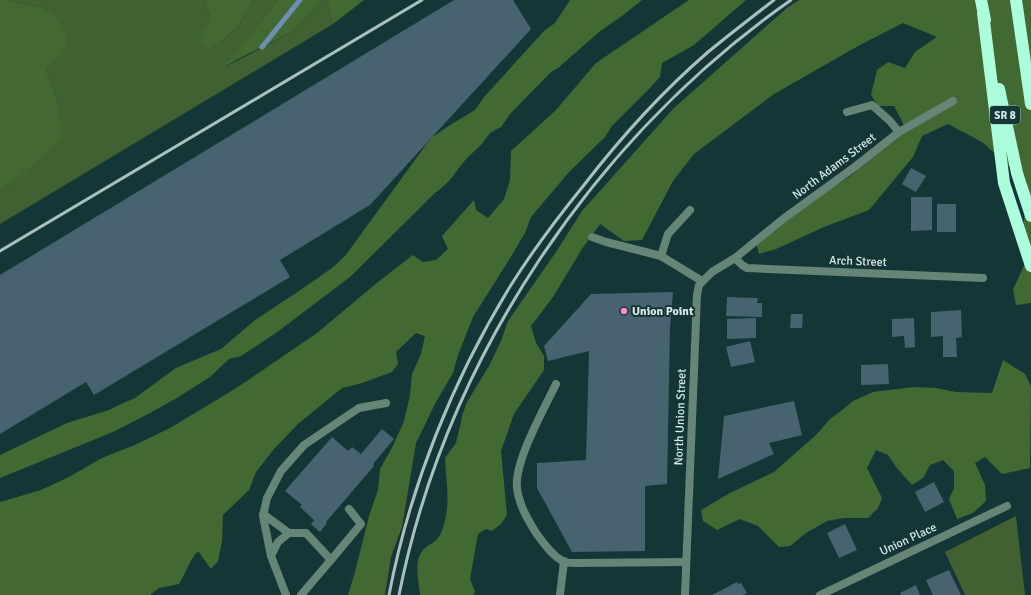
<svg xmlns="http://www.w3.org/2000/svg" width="1031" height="595" font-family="Signika,sans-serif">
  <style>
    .green { fill: #416132 }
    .forest { fill: #436932 }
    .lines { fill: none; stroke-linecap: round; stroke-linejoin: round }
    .stream { stroke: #6e8eb2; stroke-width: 5 }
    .building { fill: #46636f }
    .lane { stroke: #668577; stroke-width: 8 }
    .street { stroke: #668577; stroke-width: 8 }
    .highway { stroke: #abfddb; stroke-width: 12 }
    .rail { stroke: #aac0c0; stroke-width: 3 }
    .poi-dot { fill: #f890cc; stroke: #143636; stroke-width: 1.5 }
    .labels { text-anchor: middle; stroke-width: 4; stroke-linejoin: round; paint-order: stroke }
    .shield { fill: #143636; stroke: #9db4b4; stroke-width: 1 }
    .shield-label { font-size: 11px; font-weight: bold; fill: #d8eaea }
    .street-label { font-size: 12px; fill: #d8eaea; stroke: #143636 }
    .poi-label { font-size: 12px; font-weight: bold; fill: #d8eaea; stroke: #143636; text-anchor: start }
  </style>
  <rect width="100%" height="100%" fill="#143636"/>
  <!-- green -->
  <path class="green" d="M6 0H205L211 21 209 51 238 27 253 0H278L227 66 292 32 322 0H327L333 24 0 224V190L15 180 58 104 46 69 48 9Z
    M1016 516 1025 595H965L945 552Z"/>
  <!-- forest -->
  <path class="forest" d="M0 0H6L48 9 66 31V50L46 69 58 104 61 139 15 180 0 190Z
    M205 0H253L238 27 209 51 199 37 211 21Z
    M278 0H322L292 32 240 58 226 66Z
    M327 0H364L333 24Z
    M570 0H642L622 16 599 32 558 68 551 72 511 113 501 127 490 133 481 145 466 159 449 181 438 191 436 192 350 277 276 333 241 356 229 359 210 377 175 399 148 414 113 432 0 478V455L67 423 109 410 121 404 135 398 176 368 221 349 255 320 296 293 332 268 345 256 431 138 450 125 475 110 484 97 544 31 555 23Z
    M689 0H746L694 45 662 63 660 77 647 91 612 126 605 137 569 172 531 217 525 233 512 255 473 317 458 355 453 373 436 402 416 443 402 527 391 557 385 595H348L355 572 369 516 378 490 380 469 393 446 404 421 410 395 412 374 421 354 425 336 416 333 396 352 398 364 392 372 362 383 342 388 298 424 274 449 256 472 249 490 223 515 222 541 218 561 211 569 198 551C189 561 186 573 179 584L159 588 150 595H0V502L41 490 69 477 102 458 137 444 170 428 238 387 317 333 378 282 413 255 423 262 436 260 448 249 442 236 474 200 476 210 488 218 504 199 510 180 511 151 556 110 596 63Z
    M799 0H1031V303L1016 305 1013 290 1026 261 1022 248 1027 182 982 142 948 124 922 136 913 157 869 210 824 227 776 249 759 254 755 237 849 177 907 131 894 106H878L871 95 877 70 888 62 905 68 915 52 937 37 903 23 858 46 774 94 694 154 673 181 642 240 624 241 600 224 582 249 553 297 531 326 536 343 544 356V370L514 414 501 451 507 515 501 524 492 531 486 529 478 534 470 579 475 592 473 595H420C419 581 413 562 423 550 428 544 437 543 441 533 452 505 446 486 445 458L456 443 463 413 467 402 489 366 501 341 508 321 556 252 582 211 674 108 788 7Z
    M1003 360 1025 374 1031 386 1030 468 1002 474 985 457 975 463 985 485 986 501 973 513 957 519 949 499 954 488V471L943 460 930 465 923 478 912 485 896 467 888 455 876 450 867 468 882 498 878 508 868 518H844L827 521 806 533 790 546 779 547 758 526 740 519 717 530 703 521 701 510 730 493 774 472 816 435 830 419 841 411 853 401 873 392 914 387 936 388 956 392 992 393Z"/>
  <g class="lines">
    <!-- stream -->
    <path class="stream" d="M262 47 300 0"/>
  </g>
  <!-- building -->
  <path class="building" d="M454 0H513L531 29 370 205 280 260 290 277 94 395 86 382 0 434V275Z
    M911 168 926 176 916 192 902 184Z
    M911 197H932V230L911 231Z
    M937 204H956V232H937Z
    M673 292 670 328 667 484 645 486V551L572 552 537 488V463L586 460 589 351 548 361 544 346 591 294Z
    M727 297 758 298 757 303H762V317L726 316Z
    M961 310 962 337 956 338 957 357H943V336L931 337V312Z
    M791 314H803L802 328H790Z
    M756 318V338L727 339V319Z
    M914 318 915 347 905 348 904 336 892 337V319Z
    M750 341 755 362 731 367 726 347Z
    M888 364 889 384 861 385V365Z
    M794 401 802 435 769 443 774 454 718 479 724 416Z
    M382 429 394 439 373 464 374 466 326 522 327 523 320 532 311 524 314 520 300 507 302 505 285 491 332 437 348 451 352 447 361 454Z
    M934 482 944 502 925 512 915 492Z
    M845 524 857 550 839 558 827 533Z
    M949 570 961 595H933L926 580Z
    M737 582 738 584 741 583 747 593 743 595H712Z
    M916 585 920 595H901L900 593Z"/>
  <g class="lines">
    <!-- lane -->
    <path class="lane" d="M847 112 872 105 890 121 899 132
      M592 237 606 242 661 256 702 281
      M661 256 668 234 690 210
      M556 384C544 409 514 462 517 488 519 505 528 520 536 533 543 542 552 556 563 561 567 563 572 563 575 563L686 562
      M263 514 289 533H306L331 560 361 524 349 509
      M271 556 278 542 289 533
      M286 595 271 556 263 516 267 498 281 471 304 445 359 408 386 403
      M560 595 564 561"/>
    <!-- street -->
    <path class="street" d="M735 258 742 265 747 268 983 278
      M301 595 331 560
      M685 595 697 295 699 285 712 272 735 258 783 219 856 166 899 132 953 101
      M820 595 1007 506"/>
    <!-- highway -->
    <path class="highway" d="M981 0 985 20
      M1016 0 1031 104
      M983 13 1004 183 1031 266
      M999 89 1017 173 1031 216"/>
    <!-- rail -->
    <path class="rail" d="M0 251 422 0
      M389 595C410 486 453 379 511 285 533 250 558 217 584 185 621 137 663 91 708 52 730 34 752 17 774 0
      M399 595C446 359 594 138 791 0"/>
  </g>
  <!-- markers -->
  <circle class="poi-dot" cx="624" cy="311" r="4"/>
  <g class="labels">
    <!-- shield labels -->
    <rect class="shield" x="990" y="106" width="30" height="18" rx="3"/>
    <g class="shield-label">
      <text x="1005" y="119">SR 8</text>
    </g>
    <!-- street labels -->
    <g class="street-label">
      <text transform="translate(834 166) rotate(-37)" y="4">North Adams Street</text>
      <text transform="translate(858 261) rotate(2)" y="4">Arch Street</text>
      <text transform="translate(680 417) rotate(-88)" y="4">North Union Street</text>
      <text transform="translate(908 539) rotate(-25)" y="4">Union Place</text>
    </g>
    <!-- poi labels -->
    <g class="poi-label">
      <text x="632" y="315">Union Point</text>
    </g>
  </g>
</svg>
